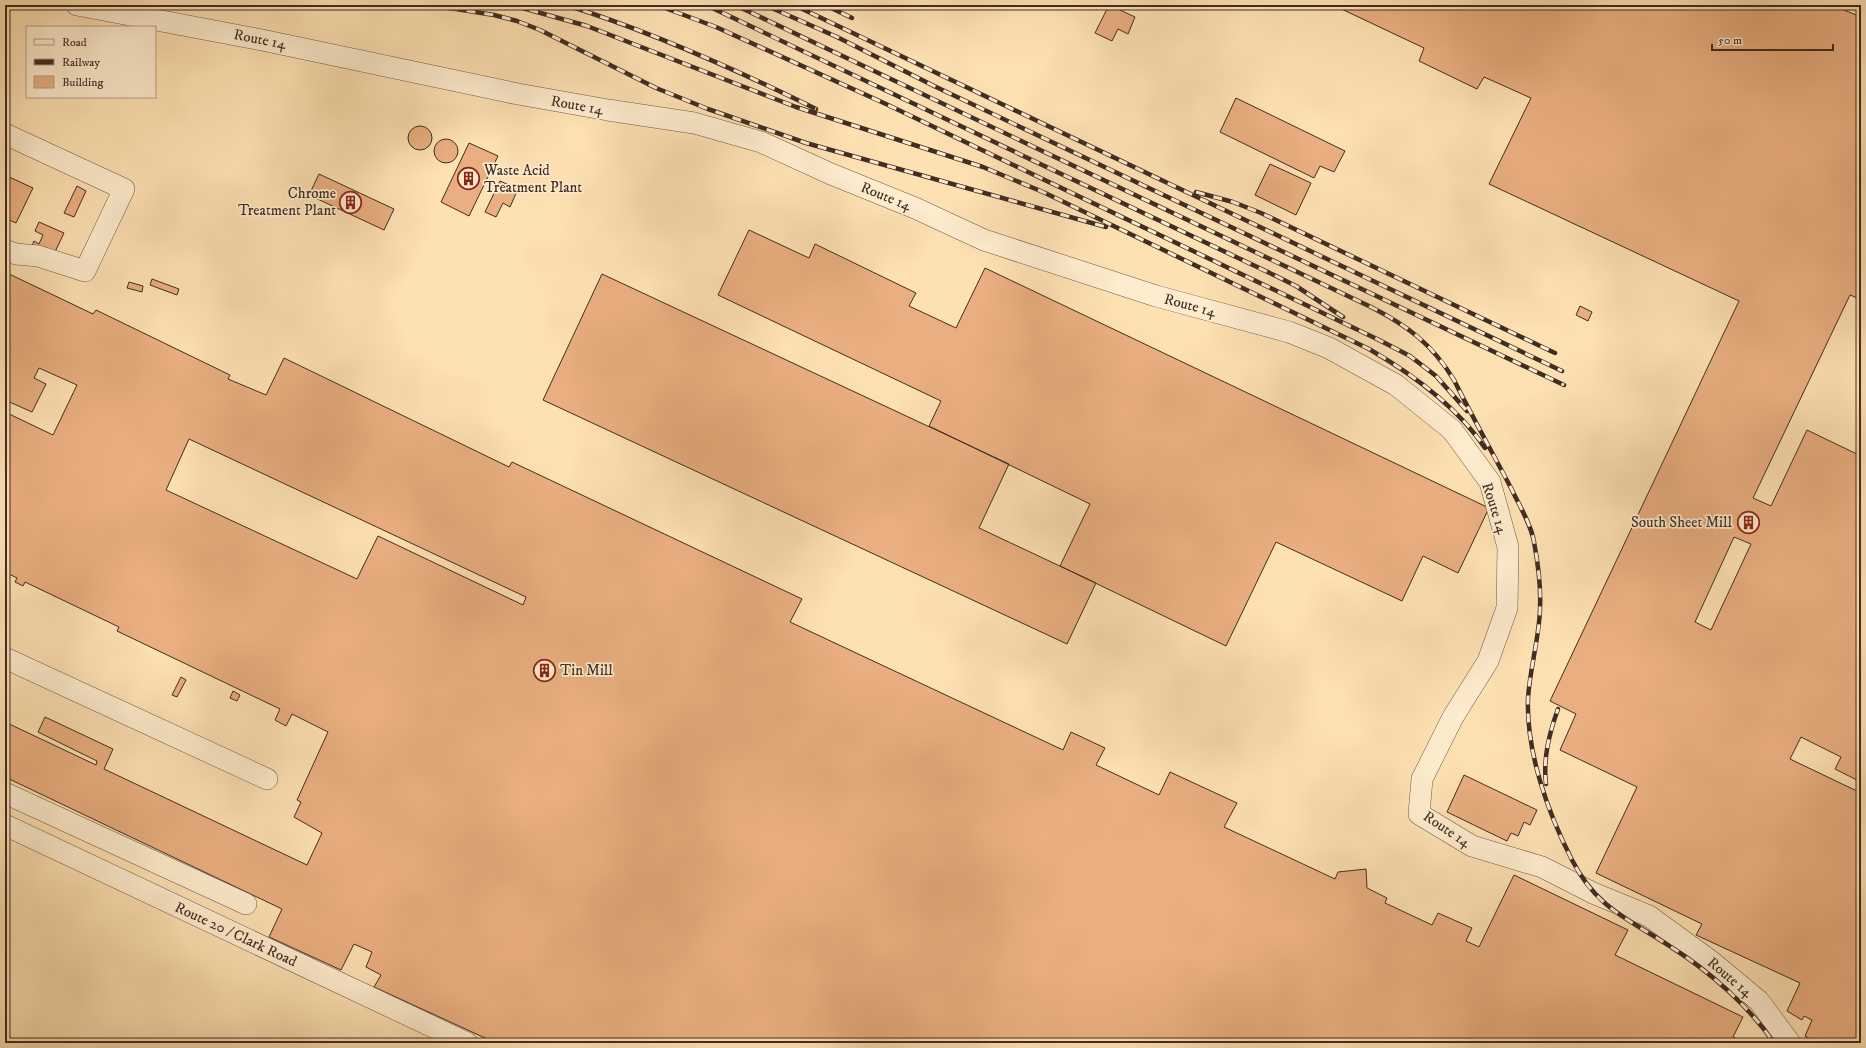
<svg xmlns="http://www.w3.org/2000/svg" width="1866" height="1048" font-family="'IM FELL DW Pica',serif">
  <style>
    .building { fill: #eaaf80; stroke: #412c24; fill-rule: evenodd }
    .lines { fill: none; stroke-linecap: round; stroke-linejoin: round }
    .minor-casing { stroke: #705948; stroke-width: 22 }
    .minor { stroke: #feecce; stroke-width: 21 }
    .rail-casing { stroke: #412c24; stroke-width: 4.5 }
    .rail { stroke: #feecce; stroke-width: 3; stroke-dasharray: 9; stroke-linecap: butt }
    .labels { text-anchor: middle; stroke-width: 3.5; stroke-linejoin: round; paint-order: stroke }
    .street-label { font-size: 15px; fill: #412c24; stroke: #feecce }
    .poi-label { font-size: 15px; fill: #412c24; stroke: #feecce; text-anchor: start }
  </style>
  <rect width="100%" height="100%" fill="#fee1b3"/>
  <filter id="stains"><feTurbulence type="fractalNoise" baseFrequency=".005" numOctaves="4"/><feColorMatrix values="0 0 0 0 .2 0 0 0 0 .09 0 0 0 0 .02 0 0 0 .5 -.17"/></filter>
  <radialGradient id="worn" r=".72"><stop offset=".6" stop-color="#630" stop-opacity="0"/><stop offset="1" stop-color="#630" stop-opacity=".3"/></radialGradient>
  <!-- building -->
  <path class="building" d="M1109 5 1135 17 1128 34 1118 29 1112 41 1095 33Z
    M1333 5H1832L1861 17V297L1860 299 1850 295 1753 498 1771 506 1807 430 1861 456V782L1835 769 1841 757 1801 737 1790 759 1861 793V1043H1813L1814 1041 1805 1036 1812 1020 1804 1016 1802 1020 1787 1011 1800 983 1696 935 1702 924 1596 873 1637 787 1560 750 1576 714 1550 701 1739 301 1489 184 1531 98 1484 77 1477 89 1419 61 1424 48ZM1734 537 1751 544 1711 630 1695 622Z
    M1236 98 1345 151 1334 172 1320 166 1314 178 1220 132Z
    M408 138a12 12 0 1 1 24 0a12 12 0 1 1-24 0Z
    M434 151a12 12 0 1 1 24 0a12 12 0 1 1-24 0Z
    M469 143 498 156 469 216 441 202Z
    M1270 164 1311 183 1296 215 1255 195Z
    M319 174 394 209 384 230 309 195Z
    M5 175 33 188 16 223 7 219 5 223Z
    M500 181 518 189 510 207 503 203 496 217 485 212Z
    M77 186 86 191 74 217 64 213Z
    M39 222 64 233 53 256 32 246 34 241 39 244 43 235 35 231Z
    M749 230 809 258 815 244 916 293 909 306 956 328 985 268 1489 508 1458 573 1423 556 1402 601 1276 542 1226 646 1060 566 1090 504 929 426 941 401 718 295Z
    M5 272 93 314 96 310 230 375 228 379 266 395 284 358 509 467 512 462 802 599 790 622 1063 750 1071 732 1105 748 1096 765 1159 795 1170 772 1237 803 1224 827 1335 879 1338 872 1366 869 1367 888 1387 898 1385 903 1432 925 1438 913 1472 928 1466 941 1479 947 1514 875 1628 930 1615 955 1743 1017 1733 1037 1746 1043H496L374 987 381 975 366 967 372 952 354 944 341 970 269 937 282 909 5 777V722L96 765 97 761 38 732 45 717 113 749 104 769 307 865 322 833 294 817 301 802 297 800 328 732 292 714 286 726 275 720 280 709 117 631 119 627 25 582 23 586 15 582 17 578 5 572V412L53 435 77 385 39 368 34 378 46 384 32 412 5 400ZM189 439 526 597 523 605 378 536 357 579 166 490Z
    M602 274 1009 464 979 528 1096 583 1067 644 543 400Z
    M152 279 179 289 177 295 150 285Z
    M129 282 143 286 142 292 127 288Z
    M1580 306 1592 312 1588 321 1576 315Z
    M181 677 186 680 177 697 172 695Z
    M233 691 240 695 237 701 230 698Z
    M1464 775 1537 810 1530 825 1524 822 1518 836 1511 833 1507 841 1447 812Z"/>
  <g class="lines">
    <defs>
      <path id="minor" d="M77 5 262 40 518 94 608 110 694 123 761 142 831 174 915 208 984 240 1156 296 1289 332 1329 348 1396 385 1452 430 1490 482 1508 547 1507 608 1488 661 1453 717 1422 779 1419 814 1472 846 1542 867 1593 893 1649 916 1712 962 1759 1001 1790 1043
        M5 134 124 189 85 271 38 256 16 254 5 250
        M5 658 267 779
        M5 793 246 904
        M5 825 467 1043"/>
    </defs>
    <!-- minor casing -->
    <use href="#minor" class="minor-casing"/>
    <!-- minor -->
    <use href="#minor" class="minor"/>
    <defs>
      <path id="rail" d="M431 5 494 15 517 21 540 30 656 88 708 109 806 143 1106 227
        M512 5 587 26 796 107 983 167 1043 192 1369 349C1412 374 1457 406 1485 448
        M566 5C652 32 735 69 816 109
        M657 5 716 27 886 104 1379 340 1410 356 1436 376 1467 411
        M706 5 1276 276 1296 286 1343 317
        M735 5 1371 307C1408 326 1432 344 1454 380 1472 416 1492 452 1511 488 1519 505 1531 524 1534 542 1538 563 1541 587 1540 609 1539 639 1530 668 1528 698 1526 752 1548 813 1572 860 1597 909 1629 919 1671 947 1709 971 1749 1006 1774 1043
        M765 5 837 37 934 86 1564 385
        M794 5 1562 371
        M825 5 852 18
        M1196 192 1233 202 1261 213 1555 353
        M1546 784C1543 758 1549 734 1558 709"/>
    </defs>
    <!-- rail casing -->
    <use href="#rail" class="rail-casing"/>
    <!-- rail -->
    <use href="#rail" class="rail"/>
  </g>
  <!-- icons -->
  <defs>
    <symbol id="building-ring" viewBox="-11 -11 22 22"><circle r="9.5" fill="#feecce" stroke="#8f2418" stroke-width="1.5"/><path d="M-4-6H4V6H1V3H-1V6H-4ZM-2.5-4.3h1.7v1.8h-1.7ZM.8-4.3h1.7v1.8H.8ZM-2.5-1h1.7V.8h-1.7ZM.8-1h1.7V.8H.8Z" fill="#8f2418"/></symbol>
  </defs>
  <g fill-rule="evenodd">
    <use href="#building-ring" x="456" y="166" width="25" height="25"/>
    <use href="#building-ring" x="338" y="190" width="25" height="25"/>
    <use href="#building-ring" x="1736" y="510" width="25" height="25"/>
    <use href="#building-ring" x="532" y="658" width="25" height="25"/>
  </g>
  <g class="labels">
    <!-- street labels -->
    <g class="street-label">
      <text transform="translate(260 39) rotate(11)" y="5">Route 14</text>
      <text transform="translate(577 105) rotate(10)" y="5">Route 14</text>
      <text transform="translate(886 196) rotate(22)" y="5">Route 14</text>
      <text transform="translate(1190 305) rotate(15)" y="5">Route 14</text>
      <text transform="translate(1495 508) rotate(72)" y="5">Route 14</text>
      <text transform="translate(1447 829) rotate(34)" y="5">Route 14</text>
      <text transform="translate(236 934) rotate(25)" y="5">Route 20 / Clark Road</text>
      <text transform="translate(1730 977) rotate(40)" y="5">Route 14</text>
    </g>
    <!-- poi labels -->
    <g class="poi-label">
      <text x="484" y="175">Waste Acid<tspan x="484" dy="17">Treatment Plant</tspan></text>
      <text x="336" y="198" text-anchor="end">Chrome<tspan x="336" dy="17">Treatment Plant</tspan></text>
      <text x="1732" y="527" text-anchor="end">South Sheet Mill</text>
      <text x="560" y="675">Tin Mill</text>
    </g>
  </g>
  <!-- margin -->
  <rect width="1866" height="1048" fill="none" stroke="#fee1b3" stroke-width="20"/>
  <rect x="6" y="6" width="1854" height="1036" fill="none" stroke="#412c24" stroke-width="2"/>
  <rect x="10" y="10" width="1846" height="1028" fill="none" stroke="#412c24"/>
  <!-- legend -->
  <rect x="26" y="26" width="130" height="72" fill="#feecce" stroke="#b29f8a"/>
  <rect x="34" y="39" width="20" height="6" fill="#feecce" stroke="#b29f8a"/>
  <text x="62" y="46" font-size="12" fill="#412c24">Road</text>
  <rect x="34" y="59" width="20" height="6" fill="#412c24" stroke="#b29f8a"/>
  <text x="62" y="66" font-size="12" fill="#412c24">Railway</text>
  <rect x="34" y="76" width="20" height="12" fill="#eaaf80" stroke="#b29f8a"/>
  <text x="62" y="86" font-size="12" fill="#412c24">Building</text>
  <!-- scale -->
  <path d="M1712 44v6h121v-6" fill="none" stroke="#412c24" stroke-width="2"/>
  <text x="1718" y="44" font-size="12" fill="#412c24" stroke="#feecce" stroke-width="3" paint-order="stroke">50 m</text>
  <rect width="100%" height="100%" filter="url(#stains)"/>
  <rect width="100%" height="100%" fill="url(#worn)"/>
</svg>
